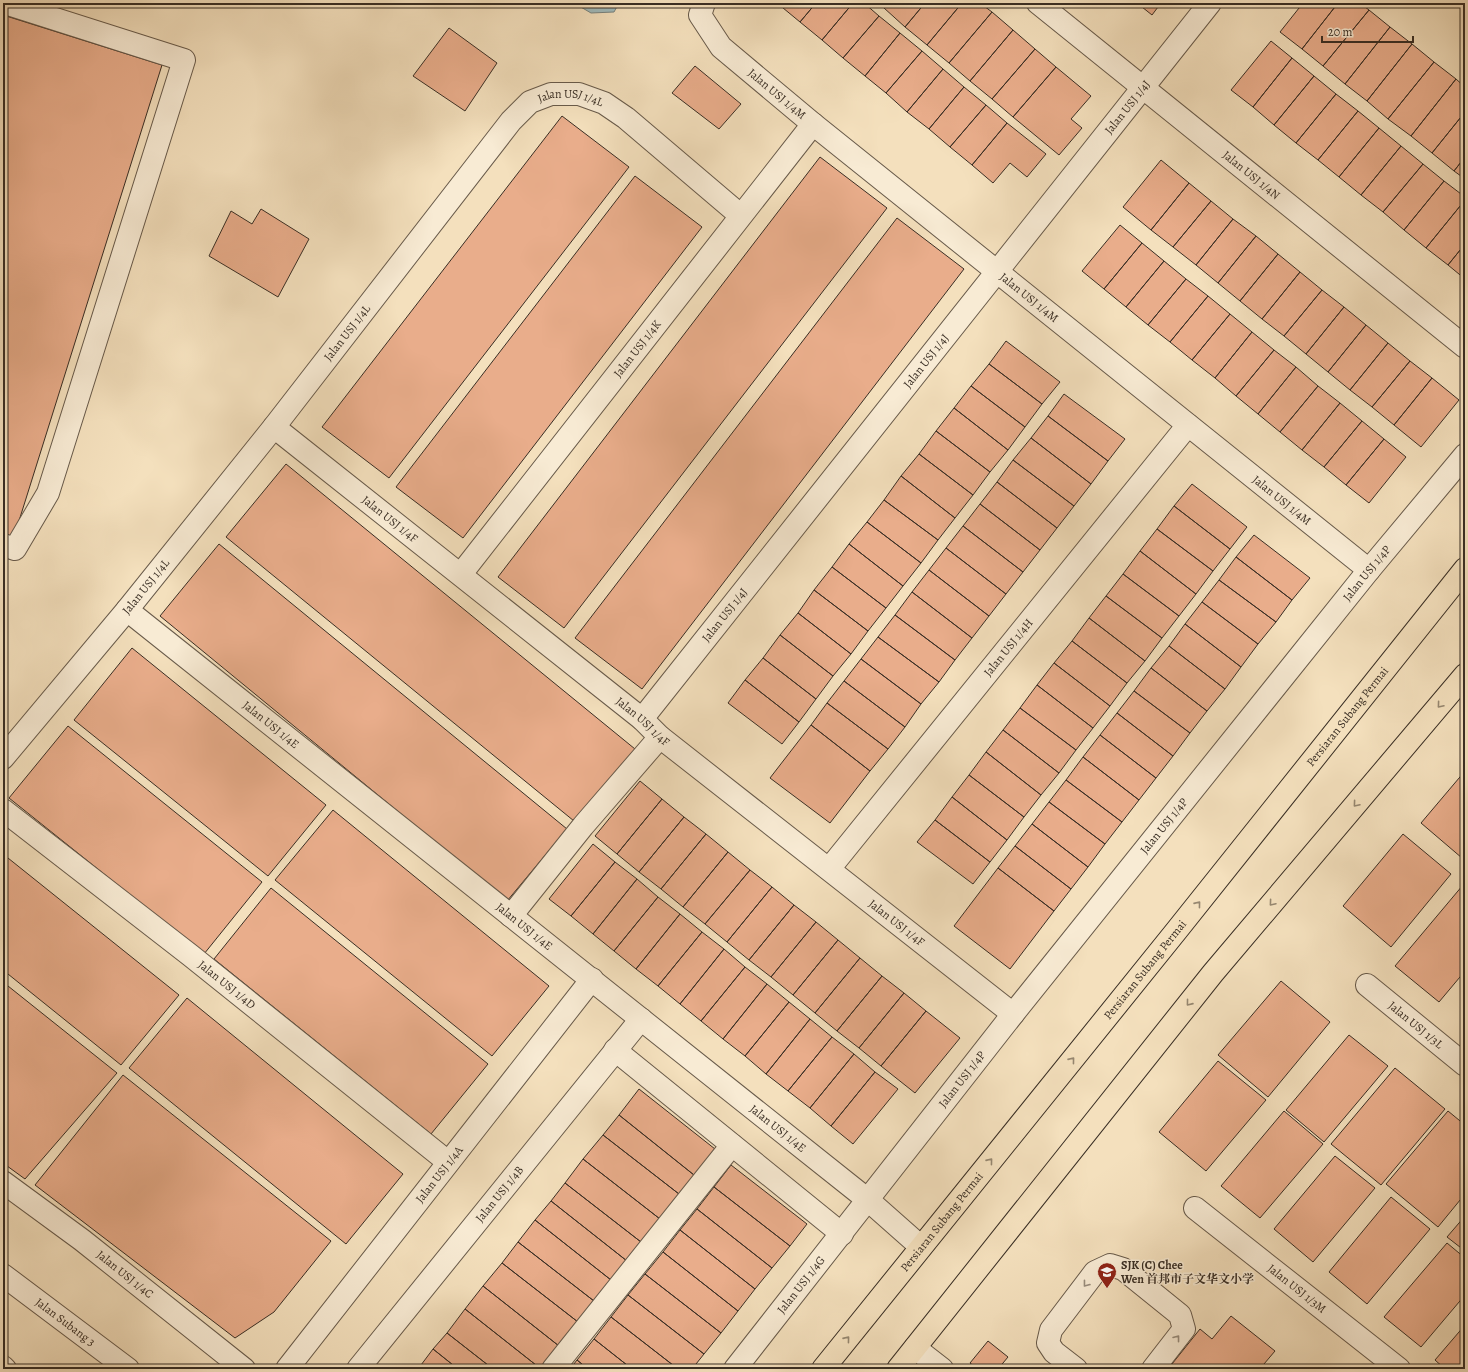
<svg xmlns="http://www.w3.org/2000/svg" width="1468" height="1372" font-family="Alegreya,'Noto Serif SC',serif">
  <style>
    .water { fill: #a0babb; stroke: #77827f }
    .building { fill: #e9ad8b; stroke: #392e24 }
    .lines { fill: none; stroke-linecap: round; stroke-linejoin: round }
    .minor-casing { stroke: #685a4a; stroke-width: 24 }
    .major-casing { stroke: #392e24; stroke-width: 24 }
    .minor { stroke: #f8ebd4; stroke-width: 22 }
    .major { stroke: #f4e0bd; stroke-width: 22 }
    .oneway { stroke: #968770 }
    .oneway2 { stroke: #988c7c }
    .labels { text-anchor: middle; stroke-width: 3; stroke-linejoin: round; paint-order: stroke }
    .street-label { font-size: 12px; fill: #392e24; stroke: #f8ebd4 }
    .poi-label { font-size: 12px; font-weight: bold; fill: #392e24; stroke: #f8ebd4; text-anchor: start }
  </style>
  <rect width="100%" height="100%" fill="#f4e0bd"/>
  <filter id="stains"><feTurbulence type="fractalNoise" baseFrequency=".005" numOctaves="4"/><feColorMatrix values="0 0 0 0 .2 0 0 0 0 .09 0 0 0 0 .02 0 0 0 .5 -.17"/></filter>
  <radialGradient id="worn" r=".72"><stop offset=".6" stop-color="#630" stop-opacity="0"/><stop offset="1" stop-color="#630" stop-opacity=".3"/></radialGradient>
  <!-- water -->
  <path class="water" d="M574 3H619L614 12 591 13Z"/>
  <!-- building -->
  <path class="building" d="M777 3H816L800 22Z
    M816 3H853L822 40 800 22Z
    M853 3H864L879 16 843 58 822 40Z
    M878 3H889L884 8Z
    M889 3H925L905 27 884 8Z
    M925 3H962L927 45 905 27Z
    M962 3H980L992 12 949 63 927 45Z
    M1137 3H1161L1152 15Z
    M1303 3H1338L1302 49 1280 32Z
    M1338 3H1360L1369 10 1323 66 1302 49Z
    M1369 10 1390 27 1345 84 1323 66Z
    M992 12 1013 30 970 81 949 63Z
    M3 15 162 65 13 540 3 537Z
    M879 16 900 33 865 76 843 58Z
    M1390 27 1412 44 1367 101 1345 84Z
    M449 28 497 63 465 111 413 76Z
    M1013 30 1035 49 992 99 970 81Z
    M900 33 922 51 886 93 865 76Z
    M1271 41 1292 58 1253 107 1231 90Z
    M1412 44 1434 62 1388 119 1367 101Z
    M1035 49 1056 67 1013 117 992 99Z
    M922 51 943 69 907 112 886 93Z
    M1292 58 1314 76 1274 125 1253 107Z
    M1434 62 1456 79 1411 136 1388 119Z
    M695 66 741 104 719 129 672 93Z
    M1056 67 1091 96 1071 119 1082 128 1059 155 1013 117Z
    M943 69 964 87 929 129 907 112Z
    M1314 76 1336 94 1296 143 1274 125Z
    M1456 79 1465 87V112L1432 153 1411 136Z
    M964 87 986 105 950 147 929 129Z
    M1336 94 1358 111 1318 160 1296 143Z
    M986 105 1007 123 972 165 950 147Z
    M1358 111 1379 128 1339 177 1318 160Z
    M1465 112V157L1454 171 1432 153Z
    M562 116 629 167 389 478 322 427Z
    M1007 123 1046 154 1027 177 1010 163 993 183 972 165Z
    M1379 128 1401 146 1361 195 1339 177Z
    M1401 146 1423 164 1383 212 1361 195Z
    M820 157 887 208 564 628 498 577Z
    M1465 157V179L1454 171Z
    M1161 160 1189 183 1151 230 1123 207Z
    M1423 164 1444 181 1404 230 1383 212Z
    M635 176 702 227 463 538 396 487Z
    M1444 181 1465 197V200L1426 248 1404 230Z
    M1189 183 1211 201 1173 247 1151 230Z
    M1465 200V244L1448 265 1426 248Z
    M1211 201 1233 219 1196 265 1173 247Z
    M261 209 309 239 278 297 209 256 231 211 252 224Z
    M897 218 964 269 642 689 575 638Z
    M1233 219 1256 236 1218 283 1196 265Z
    M1120 225 1142 243 1104 289 1082 271Z
    M1256 236 1278 254 1240 301 1218 283Z
    M1142 243 1164 261 1126 307 1104 289Z
    M1465 244V279L1448 265Z
    M1278 254 1300 272 1262 319 1240 301Z
    M1164 261 1186 279 1148 325 1126 307Z
    M1300 272 1322 290 1284 336 1262 319Z
    M1186 279 1208 296 1170 342 1148 325Z
    M1322 290 1344 307 1306 354 1284 336Z
    M1208 296 1230 314 1192 360 1170 342Z
    M1344 307 1366 325 1328 372 1306 354Z
    M1230 314 1252 332 1215 378 1192 360Z
    M1366 325 1388 343 1350 390 1328 372Z
    M1252 332 1274 350 1236 396 1215 378Z
    M1006 341 1060 382 1042 404 989 364Z
    M1388 343 1410 361 1372 407 1350 390Z
    M1274 350 1296 367 1258 414 1236 396Z
    M1410 361 1432 378 1394 425 1372 407Z
    M989 364 1042 404 1025 427 971 386Z
    M1296 367 1318 386 1280 432 1258 414Z
    M1432 378 1459 400 1421 447 1394 425Z
    M971 386 1025 427 1008 450 954 408Z
    M1318 386 1340 403 1302 450 1280 432Z
    M1064 394 1125 439 1108 461 1048 416Z
    M1340 403 1362 421 1324 467 1302 450Z
    M954 408 1008 450 990 472 936 431Z
    M1048 416 1108 461 1091 484 1031 438Z
    M1362 421 1384 439 1346 485 1324 467Z
    M936 431 990 472 973 495 919 454Z
    M1031 438 1091 484 1074 506 1013 460Z
    M1384 439 1406 457 1369 503 1346 485Z
    M919 454 973 495 955 518 901 476Z
    M1013 460 1074 506 1057 528 997 482Z
    M286 464 635 749 574 821 226 537Z
    M901 476 955 518 938 540 884 500Z
    M997 482 1057 528 1040 550 980 504Z
    M1192 484 1247 527 1230 549 1174 506Z
    M884 500 938 540 921 563 867 522Z
    M980 504 1040 550 1023 572 963 526Z
    M1174 506 1230 549 1213 571 1157 529Z
    M867 522 921 563 903 586 849 544Z
    M963 526 1023 572 1006 594 946 548Z
    M1157 529 1213 571 1196 594 1140 551Z
    M1254 535 1310 578 1292 600 1236 557Z
    M219 544 567 829 507 901 160 616Z
    M849 544 903 586 886 608 832 567Z
    M946 548 1006 594 989 616 929 570Z
    M1140 551 1196 594 1179 616 1123 574Z
    M1236 557 1292 600 1276 622 1219 580Z
    M832 567 886 608 868 631 814 590Z
    M929 570 989 616 972 638 912 592Z
    M1123 574 1179 616 1162 638 1106 596Z
    M1219 580 1276 622 1258 644 1202 602Z
    M814 590 868 631 851 654 798 613Z
    M912 592 972 638 955 660 895 615Z
    M1106 596 1162 638 1145 661 1089 618Z
    M1202 602 1258 644 1241 667 1185 624Z
    M798 613 851 654 833 676 780 635Z
    M895 615 955 660 939 682 878 637Z
    M1089 618 1145 661 1127 683 1072 641Z
    M1185 624 1241 667 1225 689 1169 646Z
    M780 635 833 676 816 699 763 658Z
    M878 637 939 682 921 704 861 659Z
    M1072 641 1127 683 1110 706 1054 663Z
    M1169 646 1225 689 1207 711 1151 668Z
    M132 648 326 805 268 876 74 720Z
    M763 658 816 699 799 722 745 680Z
    M861 659 921 704 905 727 844 681Z
    M1054 663 1110 706 1093 728 1037 685Z
    M1151 668 1207 711 1190 733 1134 691Z
    M745 680 799 722 782 744 728 703Z
    M844 681 905 727 888 749 827 703Z
    M1037 685 1093 728 1076 750 1020 708Z
    M1134 691 1190 733 1173 756 1117 713Z
    M827 703 888 749 870 771 811 725Z
    M1020 708 1076 750 1059 773 1003 730Z
    M1117 713 1173 756 1156 778 1100 735Z
    M811 725 870 771 830 823 770 778Z
    M68 726 262 882 204 954 9 798Z
    M1003 730 1059 773 1041 795 986 752Z
    M1100 735 1156 778 1139 800 1083 757Z
    M986 752 1041 795 1024 817 969 775Z
    M1083 757 1139 800 1122 822 1066 780Z
    M1465 771V855L1462 858 1421 823Z
    M969 775 1024 817 1007 840 952 797Z
    M1066 780 1122 822 1105 844 1049 802Z
    M640 781 662 799 617 854 595 836Z
    M952 797 1007 840 990 862 935 820Z
    M662 799 684 817 639 872 617 854Z
    M1049 802 1105 844 1088 867 1032 824Z
    M333 810 549 986 492 1056 275 880Z
    M684 817 706 834 661 889 639 872Z
    M935 820 990 862 973 884 917 842Z
    M1032 824 1088 867 1071 889 1015 846Z
    M706 834 728 852 683 907 661 889Z
    M1403 834 1451 874 1391 947 1343 906Z
    M593 844 615 862 571 916 549 899Z
    M1015 846 1071 889 1054 911 998 868Z
    M728 852 750 870 705 924 683 907Z
    M3 854 179 995 121 1065 3 970Z
    M615 862 637 879 593 934 571 916Z
    M998 868 1054 911 1010 969 954 926Z
    M750 870 772 887 727 942 705 924Z
    M637 879 658 897 614 951 593 934Z
    M1463 885 1465 886V971L1439 1002 1395 966Z
    M772 887 794 905 749 960 727 942Z
    M271 888 488 1064 431 1134 214 959Z
    M658 897 680 914 636 969 614 951Z
    M794 905 816 922 771 977 749 960Z
    M680 914 702 932 658 986 636 969Z
    M816 922 838 940 793 995 771 977Z
    M702 932 724 949 680 1004 658 986Z
    M838 940 860 958 815 1013 793 995Z
    M724 949 745 967 701 1021 680 1004Z
    M860 958 882 976 837 1031 815 1013Z
    M745 967 767 984 723 1039 701 1021Z
    M882 976 904 993 859 1048 837 1031Z
    M1281 981 1330 1022 1268 1097 1218 1055Z
    M3 982 117 1073 25 1179 3 1163Z
    M767 984 789 1002 745 1056 723 1039Z
    M904 993 926 1011 881 1066 859 1048Z
    M187 998 403 1174 346 1244 129 1068Z
    M789 1002 810 1019 766 1074 745 1056Z
    M926 1011 960 1038 915 1093 881 1066Z
    M810 1019 832 1037 788 1091 766 1074Z
    M1349 1035 1388 1066 1324 1142 1286 1110Z
    M832 1037 854 1054 810 1108 788 1091Z
    M854 1054 875 1072 831 1126 810 1108Z
    M1218 1061 1266 1100 1206 1171 1159 1132Z
    M1395 1068 1445 1109 1381 1185 1331 1144Z
    M875 1072 898 1089 853 1144 831 1126Z
    M123 1075 331 1241 274 1312 235 1338 35 1185Z
    M639 1089 715 1149 694 1175 619 1115Z
    M1284 1111 1323 1144 1260 1218 1221 1186Z
    M1448 1111 1465 1125V1194L1438 1227 1386 1184Z
    M619 1115 694 1175 679 1194 603 1135Z
    M603 1135 679 1194 660 1219 583 1159Z
    M1335 1156 1375 1188 1313 1262 1274 1229Z
    M583 1159 660 1219 641 1242 565 1183Z
    M731 1165 807 1224 790 1246 714 1187Z
    M565 1183 641 1242 627 1261 551 1201Z
    M714 1187 790 1246 772 1268 697 1209Z
    M1391 1197 1430 1229 1367 1304 1329 1272Z
    M551 1201 627 1261 611 1280 535 1220Z
    M697 1209 772 1268 755 1289 680 1230Z
    M1465 1216V1251L1447 1237Z
    M535 1220 611 1280 594 1301 518 1242Z
    M680 1230 755 1289 738 1311 663 1252Z
    M518 1242 594 1301 578 1322 502 1263Z
    M1447 1243 1465 1258V1295L1421 1347 1384 1317Z
    M663 1252 738 1311 721 1333 645 1274Z
    M502 1263 578 1322 559 1346 483 1286Z
    M645 1274 721 1333 704 1354 628 1295Z
    M483 1286 559 1346 541 1369 465 1309Z
    M628 1295 704 1354 692 1369H678L611 1317Z
    M465 1309 541 1369H493L447 1333Z
    M1231 1316 1275 1351 1264 1364 1270 1369H1168L1200 1329 1212 1339Z
    M611 1317 678 1369H632L594 1339Z
    M1465 1325V1369H1445L1435 1360Z
    M447 1333 493 1369H458L433 1349Z
    M594 1339 632 1369H588L577 1360Z
    M988 1341 1008 1357 998 1369H978L970 1363Z
    M433 1349 458 1369H418Z
    M577 1360 588 1369H570Z"/>
  <g class="lines">
    <defs>
      <g id="minor">
        <path id="s1" d="M704 3 700 15 721 47 813 124 1369 570"/>
        <path id="s2" d="M1038 3 1465 347"/>
        <path id="s3" d="M274 427 642 719 660 737 1013 1014"/>
        <path d="M3 545 15 549 48 493 184 60 5 3"/>
        <path id="s4" d="M461 574 813 124"/>
        <path id="s5" d="M127 610 868 1200 920 1246"/>
        <path id="s6" d="M642 719 1210 3"/>
        <path id="s7" d="M3 758 127 610 274 427 511 121 530 102 551 94H579L604 103 626 118 740 215"/>
        <path id="s8" d="M3 810 190 955 448 1162"/>
        <path id="s9" d="M829 869 1188 425"/>
        <path d="M511 916 583 826 660 737"/>
        <path id="s10" d="M1367 985 1465 1065"/>
        <path d="M615 1050 842 1234"/>
        <path id="s11" d="M3 1182 82 1240 244 1369"/>
        <path id="s12" d="M1195 1208 1399 1369"/>
        <path id="s13" d="M3 1275 128 1369"/>
        <path d="M915 1348 942 1369"/>
        <path d="M3 1367 5 1369"/>
        <path id="s14" d="M287 1369 592 979"/>
        <path id="s15" d="M358 1369 641 1019"/>
        <path d="M553 1369 732 1145"/>
        <path id="s16" d="M735 1369 1013 1014 1369 570 1465 455"/>
        <path d="M1076 1369 1054 1352 1048 1343 1051 1330 1095 1272 1110 1265 1123 1269 1180 1315 1184 1329 1153 1369"/>
      </g>
      <g id="major">
        <path id="s17" d="M823 1369 1177 930 1465 569"/>
        <path d="M898 1369 1213 973 1465 675"/>
      </g>
    </defs>
    <!-- minor casing -->
    <use href="#minor" class="minor-casing"/>
    <!-- major casing -->
    <use href="#major" class="major-casing"/>
    <!-- minor -->
    <use href="#minor" class="minor"/>
    <!-- major -->
    <use href="#major" class="major"/>
  </g>
  <!-- one-way arrows -->
  <defs><path id="oneway-chevron" d="M-2-3.5L2.5 0L-2 3.5" fill="none" stroke-width="1.6" stroke-linecap="round" stroke-linejoin="round"/></defs>
  <g class="oneway">
    <use href="#oneway-chevron" transform="translate(1440 705) rotate(130)"/>
    <use href="#oneway-chevron" transform="translate(1356 804) rotate(130)"/>
    <use href="#oneway-chevron" transform="translate(1272 903) rotate(130)"/>
    <use href="#oneway-chevron" transform="translate(1198 904) rotate(-51)"/>
    <use href="#oneway-chevron" transform="translate(1189 1003) rotate(129)"/>
    <use href="#oneway-chevron" transform="translate(1072 1060) rotate(-51)"/>
    <use href="#oneway-chevron" transform="translate(990 1161) rotate(-51)"/>
    <use href="#oneway-chevron" transform="translate(847 1339) rotate(-51)"/>
  </g>
  <g class="oneway2">
    <use href="#oneway-chevron" transform="translate(1086 1284) rotate(128)"/>
    <use href="#oneway-chevron" transform="translate(1177 1338) rotate(-52)"/>
  </g>
  <!-- icons -->
  <defs>
    <symbol id="school-pin" viewBox="-11 -11 22 30"><path d="M0 17L-7.5 6A9.5 9.5 0 1 1 7.5 6Z" fill="#8f2418" stroke="#f8ebd4"/><path d="M0-5L7-2L0 1L-7-2ZM-4 1L0 2.5L4 1V4Q0 6-4 4Z" fill="#fff"/></symbol>
  </defs>
  <g fill-rule="evenodd">
    <use href="#school-pin" x="1096" y="1261" width="22" height="30"/>
  </g>
  <g class="labels">
    <!-- street labels -->
    <g class="street-label">
      <text dy="4" stroke="none"><textPath href="#s1" startOffset="124">Jalan USJ 1/4M</textPath></text>
      <text dy="4" stroke="none"><textPath href="#s7" startOffset="884">Jalan USJ 1/4L</textPath></text>
      <text dy="4" stroke="none"><textPath href="#s6" startOffset="781">Jalan USJ 1/4J</textPath></text>
      <text dy="4" stroke="none"><textPath href="#s2" startOffset="274">Jalan USJ 1/4N</textPath></text>
      <text dy="4" stroke="none"><textPath href="#s1" startOffset="448">Jalan USJ 1/4M</textPath></text>
      <text dy="4" stroke="none"><textPath href="#s7" startOffset="547">Jalan USJ 1/4L</textPath></text>
      <text dy="4" stroke="none"><textPath href="#s4" startOffset="286">Jalan USJ 1/4K</textPath></text>
      <text dy="4" stroke="none"><textPath href="#s6" startOffset="457">Jalan USJ 1/4J</textPath></text>
      <text dy="4" stroke="none"><textPath href="#s1" startOffset="772">Jalan USJ 1/4M</textPath></text>
      <text dy="4" stroke="none"><textPath href="#s3" startOffset="148">Jalan USJ 1/4F</textPath></text>
      <text dy="4" stroke="none"><textPath href="#s16" startOffset="1016">Jalan USJ 1/4P</textPath></text>
      <text dy="4" stroke="none"><textPath href="#s7" startOffset="223">Jalan USJ 1/4L</textPath></text>
      <text dy="4" stroke="none"><textPath href="#s6" startOffset="133">Jalan USJ 1/4J</textPath></text>
      <text dy="4" stroke="none"><textPath href="#s9" startOffset="285">Jalan USJ 1/4H</textPath></text>
      <text dy="4" stroke="none"><textPath href="#s17" startOffset="837">Persiaran Subang Permai</textPath></text>
      <text dy="4" stroke="none"><textPath href="#s3" startOffset="472">Jalan USJ 1/4F</textPath></text>
      <text dy="4" stroke="none"><textPath href="#s5" startOffset="184">Jalan USJ 1/4E</textPath></text>
      <text dy="4" stroke="none"><textPath href="#s16" startOffset="692">Jalan USJ 1/4P</textPath></text>
      <text dy="4" stroke="none"><textPath href="#s3" startOffset="796">Jalan USJ 1/4F</textPath></text>
      <text dy="4" stroke="none"><textPath href="#s5" startOffset="508">Jalan USJ 1/4E</textPath></text>
      <text dy="4" stroke="none"><textPath href="#s17" startOffset="513">Persiaran Subang Permai</textPath></text>
      <text dy="4" stroke="none"><textPath href="#s8" startOffset="284">Jalan USJ 1/4D</textPath></text>
      <text dy="4" stroke="none"><textPath href="#s10" startOffset="63">Jalan USJ 1/3L</textPath></text>
      <text dy="4" stroke="none"><textPath href="#s16" startOffset="368">Jalan USJ 1/4P</textPath></text>
      <text dy="4" stroke="none"><textPath href="#s5" startOffset="832">Jalan USJ 1/4E</textPath></text>
      <text dy="4" stroke="none"><textPath href="#s14" startOffset="247">Jalan USJ 1/4A</textPath></text>
      <text dy="4" stroke="none"><textPath href="#s15" startOffset="225">Jalan USJ 1/4B</textPath></text>
      <text dy="4" stroke="none"><textPath href="#s17" startOffset="189">Persiaran Subang Permai</textPath></text>
      <text dy="4" stroke="none"><textPath href="#s11" startOffset="153">Jalan USJ 1/4C</textPath></text>
      <text dy="4" stroke="none"><textPath href="#s16" startOffset="107">Jalan USJ 1/4G</textPath></text>
      <text dy="4" stroke="none"><textPath href="#s12" startOffset="130">Jalan USJ 1/3M</textPath></text>
      <text dy="4" stroke="none"><textPath href="#s13" startOffset="78">Jalan Subang 3</textPath></text>
    </g>
    <!-- poi labels -->
    <g class="poi-label">
      <text x="1121" y="1269">SJK (C) Chee<tspan x="1121" dy="14">Wen 首邦市子文华文小学</tspan></text>
    </g>
  </g>
  <!-- margin -->
  <rect width="1468" height="1372" fill="none" stroke="#f4e0bd" stroke-width="16"/>
  <rect x="4" y="4" width="1460" height="1364" fill="none" stroke="#392e24" stroke-width="2"/>
  <rect x="8" y="8" width="1452" height="1356" fill="none" stroke="#392e24"/>
  <!-- scale -->
  <path d="M1322 36v6h91v-6" fill="none" stroke="#392e24" stroke-width="2"/>
  <text x="1328" y="36" font-size="12" fill="#392e24" stroke="#f8ebd4" stroke-width="3" paint-order="stroke">20 m</text>
  <rect width="100%" height="100%" filter="url(#stains)"/>
  <rect width="100%" height="100%" fill="url(#worn)"/>
</svg>
